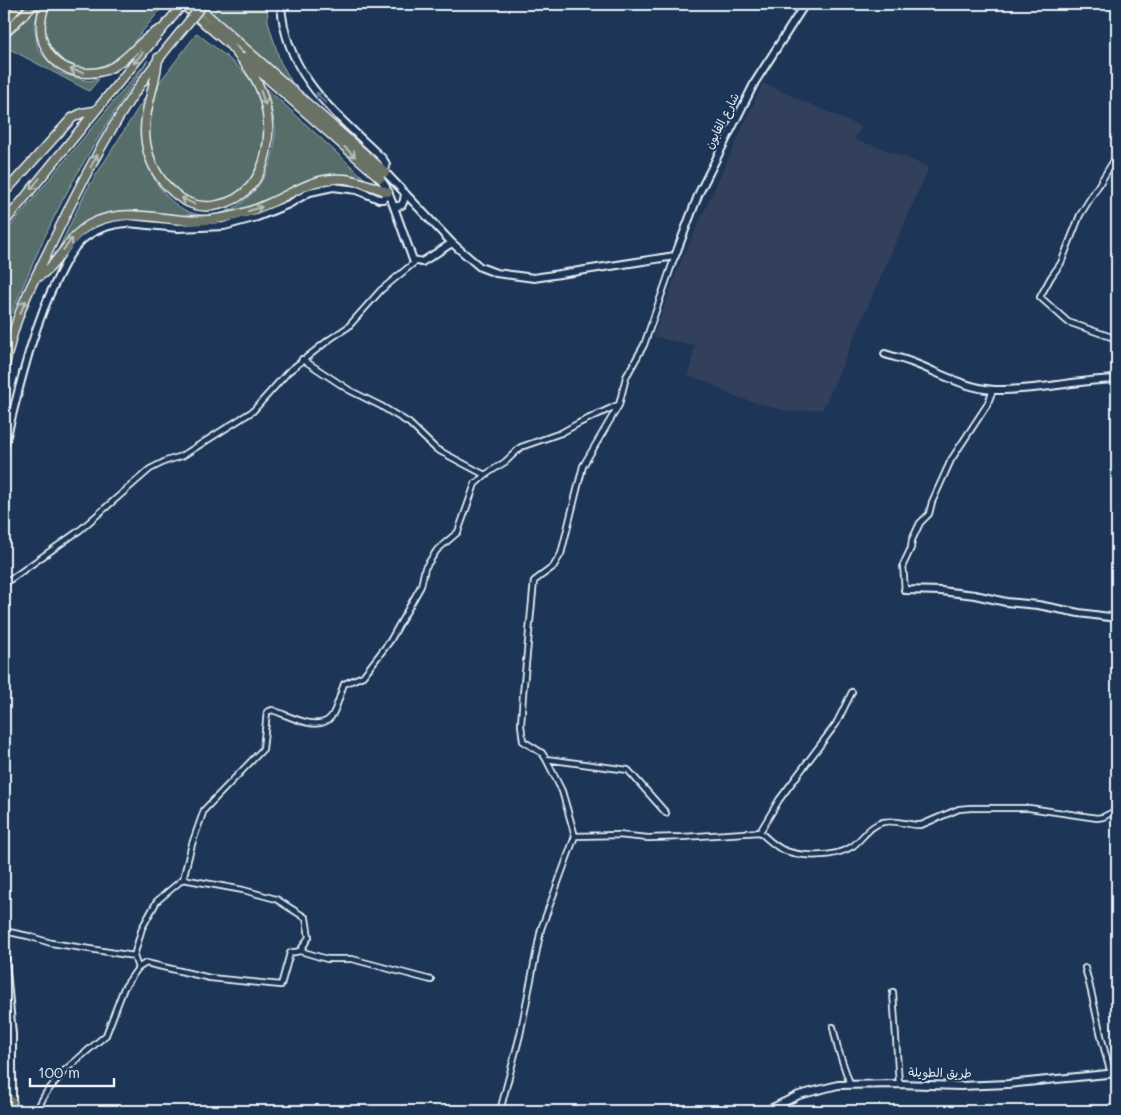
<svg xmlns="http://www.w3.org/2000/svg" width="1121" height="1115" font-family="Mali,'Playpen Sans Arabic',sans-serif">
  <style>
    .built { fill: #30415c }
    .green { fill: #566d69; stroke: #9fafb0 }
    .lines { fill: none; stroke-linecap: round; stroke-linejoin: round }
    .street-casing { stroke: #e8f1f8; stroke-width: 8 }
    .secondary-casing { stroke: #e8f1f8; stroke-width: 10 }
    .primary-casing { stroke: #e8f1f8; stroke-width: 11 }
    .highway-casing { stroke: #e8f1f8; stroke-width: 11 }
    .street { stroke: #1d3557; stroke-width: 4.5 }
    .secondary { stroke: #1d3557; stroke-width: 6 }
    .primary { stroke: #6b7165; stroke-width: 7 }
    .highway { stroke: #6b7165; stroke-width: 8 }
    .highway-bridge-casing { stroke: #e8f1f8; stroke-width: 11; stroke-linecap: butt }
    .highway-bridge { stroke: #6b7165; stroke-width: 8 }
    .oneway { stroke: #b6bebd }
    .oneway2 { stroke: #64778f }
    .labels { text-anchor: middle; stroke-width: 4; stroke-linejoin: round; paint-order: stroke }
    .street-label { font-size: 12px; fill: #e8f1f8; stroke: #1d3557 }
  </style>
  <rect width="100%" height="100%" fill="#1d3557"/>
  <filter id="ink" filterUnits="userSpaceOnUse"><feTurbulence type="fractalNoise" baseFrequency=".02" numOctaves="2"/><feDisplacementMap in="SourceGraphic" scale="10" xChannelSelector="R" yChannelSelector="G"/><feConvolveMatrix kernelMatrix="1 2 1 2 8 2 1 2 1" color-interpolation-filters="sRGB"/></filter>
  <g filter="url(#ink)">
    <!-- built -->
    <path class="built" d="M763 83 861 127 854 140 873 145 929 167 823 409 788 412 730 395 710 383 688 376 695 345 653 337 680 264Z"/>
    <!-- green -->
    <path class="green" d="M41 4 34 25 38 50 60 73 88 81 99 79 89 91 4 46V42Z
      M50 4H165L115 65 89 72 64 66 47 47 43 25Z
      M220 4H267L268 22 280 61 298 93 212 14Z
      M197 33C214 47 234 61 249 78 272 102 269 155 251 182 245 191 230 198 221 205L183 200 174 193 156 165 148 132 149 116 159 83Z
      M148 60C122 100 95 141 72 183 45 231 25 282 4 332V234Z
      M261 83 376 189 351 180 319 179 271 203 212 220 131 214 88 223 68 237 59 248 86 191 147 94C139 126 138 149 154 178 193 250 271 207 275 138 276 118 269 101 261 83Z"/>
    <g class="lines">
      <defs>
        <path id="street" d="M1113 162 1080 215 1061 263 1051 277 1040 297 1068 322 1117 339
          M302 359 349 390 381 406 409 423 436 449 485 475
          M4 584 80 530 150 469 166 461 182 456 253 411 288 372 330 339 348 327 381 290 415 262
          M905 590 903 565 911 548 912 540 920 523 929 514 932 502 951 460 987 405 993 390
          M546 759 628 770 666 813
          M760 832 779 800 836 724 852 692
          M575 836 618 835 648 838 683 837 760 832C766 838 773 844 781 849 801 858 835 858 853 846 863 838 870 825 883 822 897 819 908 826 921 825L959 809 971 808H1029L1097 818 1103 817 1117 810
          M183 879 192 844 204 810 263 749 267 712 272 710C288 715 318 733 331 717 337 709 340 694 344 684L363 676 390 641 421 586 425 568 437 550 458 532 475 484 485 475 505 462 521 447 561 433 579 423 618 405
          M4 931 28 936 51 943 134 956
          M138 968 146 963 210 978 281 985 290 953 300 951 327 959H352L431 980
          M1085 968C1095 1003 1100 1039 1111 1073
          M893 992 899 1084
          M833 1027 838 1049 850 1084
          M36 1111 46 1093 65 1070 106 1035 124 988 138 968 134 956 142 928 157 901 183 879 243 890 276 899 306 918 309 937 300 951
          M500 1111 520 1035 541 929 575 836 562 791 546 759 542 753 523 741 521 725 523 694 534 581 553 567 561 554 583 466 619 405 626 377 644 345 675 256"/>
        <path id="secondary" d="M281 4C285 75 335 113 383 159L386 164 385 172 452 243 480 267 496 273 534 278 675 256 699 193 755 82 805 4
          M380 178 386 187 394 207 413 260 422 262 452 243
          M394 207 402 205 404 200 405 193
          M885 354C894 357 903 359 911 362 938 372 966 389 995 390 1036 391 1076 380 1117 379
          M4 447C19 390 31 331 57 279 64 265 70 251 82 240 95 229 111 224 128 223L178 228 224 226 257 217 289 204 310 192 333 187 357 190 379 199H383L388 192
          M905 590 941 591 975 595 1006 602 1038 605 1079 613 1117 618
          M4 932 5 960 12 1034V1111
          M766 1111 799 1095 838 1085 899 1084 960 1086 1008 1084 1117 1073"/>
        <path id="primary" d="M4 9 8 4
          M4 24 20 4"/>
        <path id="highway" d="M45 4C39 22 38 39 50 55 67 76 99 79 120 62 134 52 143 38 159 30
          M182 4 230 45
          M195 4 385 172
          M4 34 34 4
          M158 58C156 87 141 114 146 143 149 162 159 180 173 192 186 204 201 209 218 205 272 195 278 122 257 82 250 68 238 55 228 43
          M244 58 380 178
          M4 193 72 118 82 113 94 111
          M4 223 169 21
          M35 279C61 265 66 235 95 222 131 206 170 224 208 220 229 218 251 212 270 203 295 192 315 176 345 179 360 181 374 187 388 192
          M4 370C7 357 10 343 14 330 24 296 42 265 57 233 91 161 130 91 182 30
          M4 1093 12 1102"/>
      </defs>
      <!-- street casing -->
      <use href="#street" class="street-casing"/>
      <!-- secondary casing -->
      <use href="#secondary" class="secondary-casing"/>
      <!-- primary casing -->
      <use href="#primary" class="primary-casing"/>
      <!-- highway casing -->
      <use href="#highway" class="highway-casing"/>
      <!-- street -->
      <use href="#street" class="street"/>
      <!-- secondary -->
      <use href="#secondary" class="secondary"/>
      <!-- primary -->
      <use href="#primary" class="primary"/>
      <!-- highway -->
      <use href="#highway" class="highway"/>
      <defs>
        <path id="highway-bridge" d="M169 21 183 4
          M182 30 203 4"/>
      </defs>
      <!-- highway-bridge casing -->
      <use href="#highway-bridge" class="highway-bridge-casing"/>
      <!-- highway-bridge -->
      <use href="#highway-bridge" class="highway-bridge"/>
    </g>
    <!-- one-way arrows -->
    <defs><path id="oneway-shaft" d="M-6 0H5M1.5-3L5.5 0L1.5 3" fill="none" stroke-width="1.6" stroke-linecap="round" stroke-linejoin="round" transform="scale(1.25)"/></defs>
    <g class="oneway">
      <use href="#oneway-shaft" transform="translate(138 58) rotate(130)"/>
      <use href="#oneway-shaft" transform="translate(77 71) rotate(-166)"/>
      <use href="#oneway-shaft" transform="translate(263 98) rotate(71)"/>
      <use href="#oneway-shaft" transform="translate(350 152) rotate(42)"/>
      <use href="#oneway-shaft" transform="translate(94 161) rotate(-61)"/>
      <use href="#oneway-shaft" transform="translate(35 184) rotate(129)"/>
      <use href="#oneway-shaft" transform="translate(188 201) rotate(-153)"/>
      <use href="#oneway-shaft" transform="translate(255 209) rotate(-18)"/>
      <use href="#oneway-shaft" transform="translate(68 244) rotate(-51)"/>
      <use href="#oneway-shaft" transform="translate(23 307) rotate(-67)"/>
    </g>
    <use class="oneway2" href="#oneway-shaft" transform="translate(321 98) rotate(-131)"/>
  </g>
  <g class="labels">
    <!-- street labels -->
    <g class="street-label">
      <text transform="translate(722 121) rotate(-63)" y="4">شارع القابون</text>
      <text transform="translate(940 1073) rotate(1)" y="4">طريق الطويلة</text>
    </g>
  </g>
  <!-- margin -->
  <rect width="1121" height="1115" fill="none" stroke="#1d3557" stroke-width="20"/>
  <rect x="10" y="10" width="1101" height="1095" fill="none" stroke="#e8f1f8" stroke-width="2" filter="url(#ink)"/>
  <!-- scale -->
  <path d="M30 1078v8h84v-8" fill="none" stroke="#e8f1f8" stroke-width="2.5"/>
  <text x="38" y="1078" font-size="15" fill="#e8f1f8" stroke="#1d3557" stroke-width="4" paint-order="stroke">100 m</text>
</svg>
